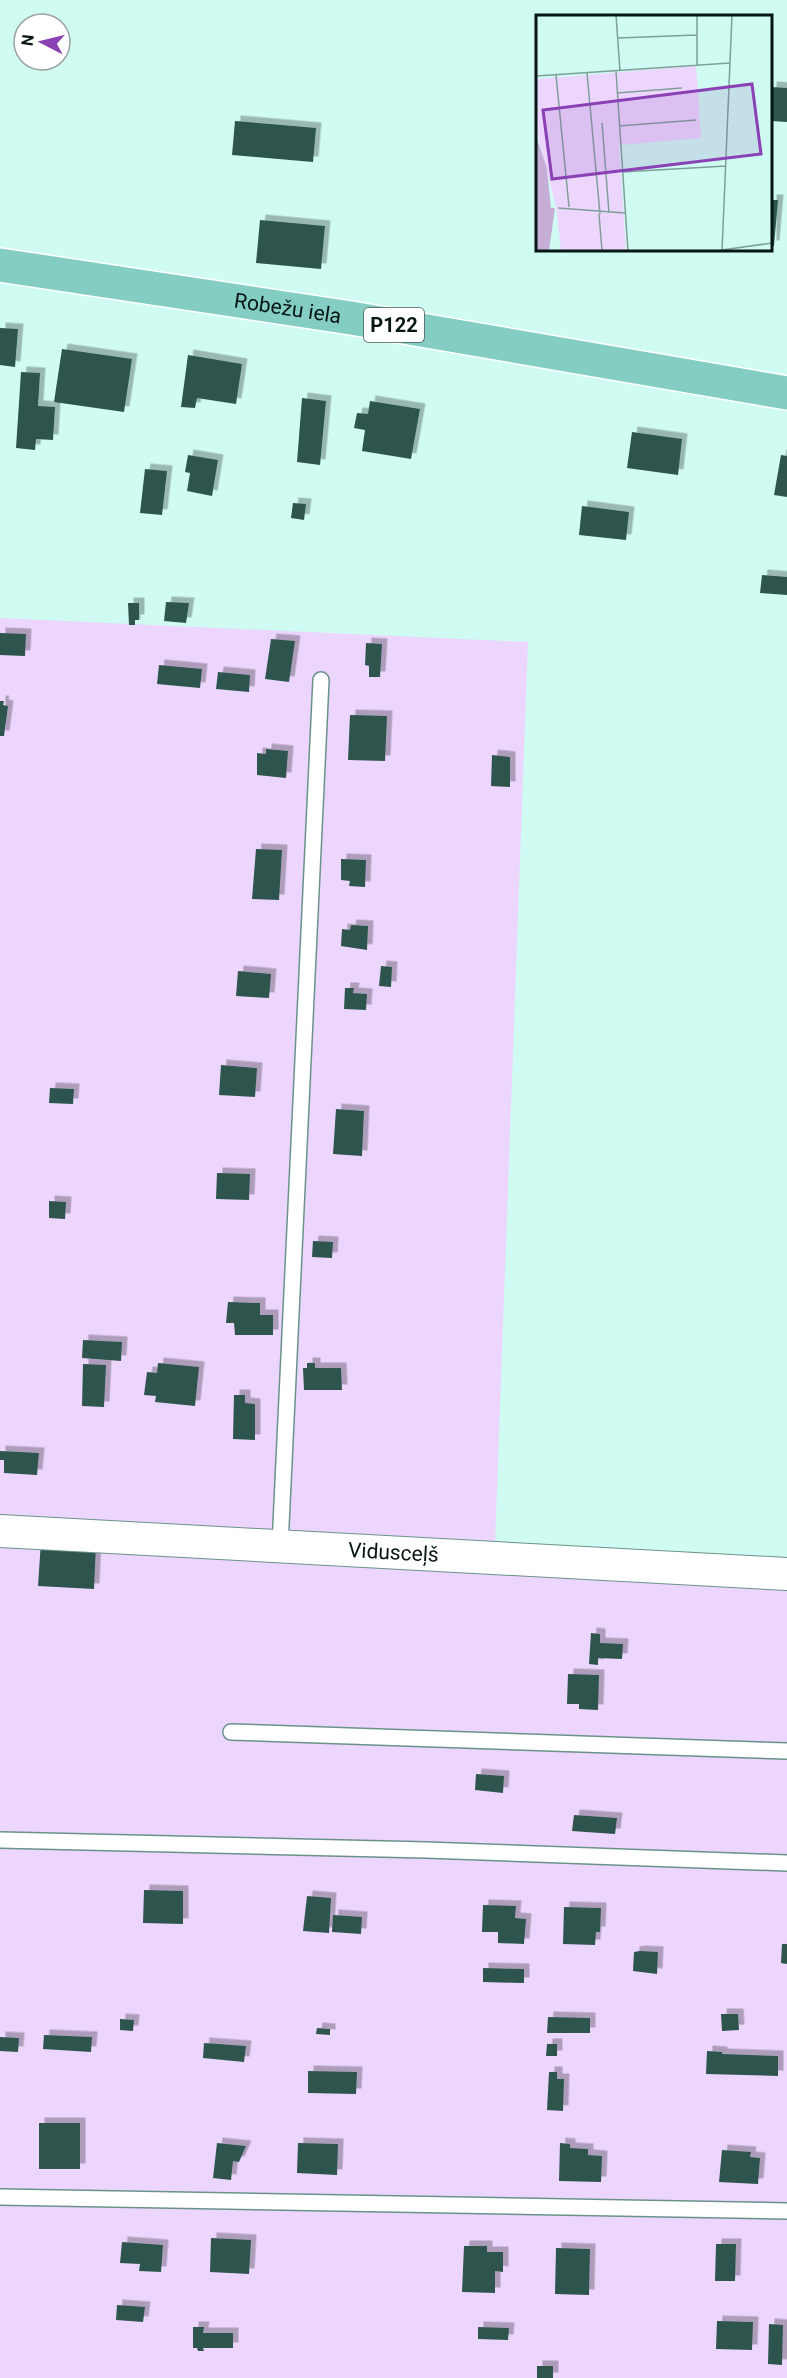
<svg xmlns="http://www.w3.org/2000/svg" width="787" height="2378" font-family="Roboto,sans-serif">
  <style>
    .green { fill: #ecd6fd }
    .building { fill: #2e544e; filter: url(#shadow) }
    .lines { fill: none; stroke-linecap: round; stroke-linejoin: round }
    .service-casing { stroke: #6a928b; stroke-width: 18 }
    .minor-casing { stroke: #6a928b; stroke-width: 34 }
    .primary-casing { stroke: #fff; stroke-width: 36 }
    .service { stroke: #fff; stroke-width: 15 }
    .minor { stroke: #fff; stroke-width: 32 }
    .primary { stroke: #83cdc3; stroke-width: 33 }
    .labels { text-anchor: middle; stroke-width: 6; stroke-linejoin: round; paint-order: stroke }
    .shield { fill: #fff; stroke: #515c5a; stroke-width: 1.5 }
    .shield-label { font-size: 20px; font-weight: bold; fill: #061613 }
    .street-label { font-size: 21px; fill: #061613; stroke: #fff }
    .inset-road { fill: none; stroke: #7f9f99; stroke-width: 1.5 }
    .view { fill: #8941b4; fill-opacity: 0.15; stroke: #8941b4; stroke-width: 3 }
    .inset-edge { fill: none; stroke: #061613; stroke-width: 3 }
  </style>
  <defs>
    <filter id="shadow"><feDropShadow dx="5.5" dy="-5.5" stdDeviation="0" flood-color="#0004"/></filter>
  </defs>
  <rect width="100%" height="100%" fill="#d0fbf2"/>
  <!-- green -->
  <path class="green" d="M0 618 528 642 494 1571 787 1589V2378H0Z"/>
  <!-- building -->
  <path class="building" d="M771 87 787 88V122L771 121Z
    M235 121 316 128 313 162 232 155Z
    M771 200H778L774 246H771Z
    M260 220 325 226 321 269 256 263Z
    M0 328 18 329 15 367 0 365Z
    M62 349 132 359 124 412 54 402Z
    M188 355 242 364 236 404 197 398 195 408 181 407Z
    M21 372 40 373 38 406 55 407 53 440 36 439 35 450 16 448Z
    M302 398 326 401 320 465 297 462Z
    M370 401 420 409 411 459 362 451 365 430 354 428 357 413 368 414Z
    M632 432 682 439 678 475 627 468Z
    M188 455 218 460 212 496 187 491 190 473 185 472Z
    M781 455 787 456V497L774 495Z
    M145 469 167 471 162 515 140 513Z
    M293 503 306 504 304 520 291 518Z
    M582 506 629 512 626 540 579 535Z
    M762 575 787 577V595L760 593Z
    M166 602 189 603 186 623 164 621Z
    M128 603H139V620H135V625H129Z
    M0 633 26 634 25 656 0 655Z
    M271 639 295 641 289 682 265 679Z
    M366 643 382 644 380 677H369V666L365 665Z
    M159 665 202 669 200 688 157 684Z
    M218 672 250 675 249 692 216 689Z
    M0 701H4L3 705 8 706 4 736H0Z
    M350 715 387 716 385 761 348 760Z
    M266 749 288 751 286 778 257 775V753L266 754Z
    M492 755 510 757V787L491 786Z
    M256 849 282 850 279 900 252 899Z
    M341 859 366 860 365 887 349 886 350 881 341 880Z
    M351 925 368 926 367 950 341 946 342 929 350 930Z
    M381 966 392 967 391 987 379 986Z
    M238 971 271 974 269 998 236 996Z
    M345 988H354L353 993 367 994 366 1010 344 1009Z
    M221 1065 257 1068 255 1097 219 1095Z
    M50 1088 74 1089 73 1104 49 1103Z
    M336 1109 364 1111 362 1156 333 1154Z
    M217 1173 250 1174 249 1200 216 1199Z
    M49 1201 66 1202 65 1219 49 1218Z
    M313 1241 333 1242 332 1258 312 1257Z
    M228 1302 260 1303V1315H273V1335H235L234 1323H226Z
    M83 1340 122 1342 121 1361 82 1358Z
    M158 1363 199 1367 195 1406 155 1402 156 1396 144 1395 147 1372 157 1373Z
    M307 1363H315V1368H341L342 1390H304L303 1368H307Z
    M83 1364 106 1365 104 1407 82 1406Z
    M234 1395H245V1403L255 1404V1440L233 1439Z
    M0 1451 39 1453 37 1475 4 1473V1460H0Z
    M41 1541 96 1545 94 1589 38 1586Z
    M591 1633 600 1634V1643L623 1644 622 1659 598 1658V1665L589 1664Z
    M568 1674 599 1675 598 1710 579 1709V1704H567Z
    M476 1774 504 1776 503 1793 475 1790Z
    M574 1815 617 1818 615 1834 572 1831Z
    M144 1890 183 1891V1924L143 1923Z
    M307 1896 331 1898 329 1933 303 1931Z
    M483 1905 516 1906 515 1918 526 1919 524 1944 498 1943V1932H482Z
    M564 1907 601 1908 600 1932H596L595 1945 563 1944Z
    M333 1915 362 1917 361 1934 332 1932Z
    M782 1944H787V1964L781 1963Z
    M640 1951 658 1952 657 1974 633 1971 634 1952Z
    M483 1968 524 1969V1983L483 1982Z
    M721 2014H738L739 2030 722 2031Z
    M548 2017 590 2018V2033H547Z
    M120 2019 134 2020 133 2031 120 2030Z
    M317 2028 330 2029V2035L316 2034Z
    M44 2035 92 2037 91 2052 43 2049Z
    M0 2037 19 2038 18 2052 0 2051Z
    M204 2043 246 2046 244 2062 203 2058Z
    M547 2044H557V2056H546Z
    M707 2051 722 2052V2054L778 2056V2076L706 2074Z
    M308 2071 357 2072 356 2094 308 2093Z
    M549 2072H557V2079H564L563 2111 547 2110Z
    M39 2123H80V2169H39Z
    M217 2143 246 2146 239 2162 233 2161 231 2180 213 2178Z
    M298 2143 338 2144 337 2175 297 2173Z
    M560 2143 570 2144V2148L588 2149V2155L602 2156 601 2182 559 2181Z
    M722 2150 751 2152 750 2157 760 2158 758 2184 719 2182Z
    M211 2238 251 2240 249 2274 210 2272Z
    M122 2242 163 2245 161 2272 139 2271 140 2264 120 2263Z
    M716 2244H736L735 2281H715Z
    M464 2246H487V2252H503V2272L495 2271V2293L462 2292Z
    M556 2248 590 2249 589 2295 555 2294Z
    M117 2305 145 2307 143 2322 116 2320Z
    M717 2321 753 2322 752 2350 716 2349Z
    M769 2324 783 2325 782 2365 768 2364Z
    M193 2327H204L203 2333H233V2348H203L204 2351H198L197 2348H193Z
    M478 2327 509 2328 508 2340 478 2339Z
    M537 2366H553V2378H537Z"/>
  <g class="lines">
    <defs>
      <path id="service" d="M280 1546 321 680
        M231 1732 787 1751
        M0 1840 426 1850 787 1863
        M0 2197 787 2211"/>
      <g id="minor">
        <path id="s1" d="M0 1531 787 1574"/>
      </g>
      <g id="primary">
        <path id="s2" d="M0 265 351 318 787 393"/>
      </g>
    </defs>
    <!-- service casing -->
    <use href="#service" class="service-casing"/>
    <!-- minor casing -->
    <use href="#minor" class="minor-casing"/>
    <!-- primary casing -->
    <use href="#primary" class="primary-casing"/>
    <!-- service -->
    <use href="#service" class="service"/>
    <!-- minor -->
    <use href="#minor" class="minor"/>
    <!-- primary -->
    <use href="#primary" class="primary"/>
  </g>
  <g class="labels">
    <!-- shield labels -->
    <rect class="shield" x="364" y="308" width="60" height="34" rx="4.5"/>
    <g class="shield-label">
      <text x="394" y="332">P122</text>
    </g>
    <!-- street labels -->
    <g class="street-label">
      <text dy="7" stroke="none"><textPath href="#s2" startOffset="291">Robežu iela</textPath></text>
      <text dy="7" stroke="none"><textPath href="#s1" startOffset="394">Vidusceļš</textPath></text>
    </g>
  </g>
  <!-- overview -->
  <g transform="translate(536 15)">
    <rect width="236" height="236" fill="#d0fbf2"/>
    <path d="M160 51 165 123 83 130 90 235H25L20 192 0 114V64Z" fill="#ecd6fd"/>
    <path d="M0 120 11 154 15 193H19L13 235H0Z" fill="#c5add6"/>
    <path class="inset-road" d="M80 0 84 56M161 0V50M82 23 161 20M80 56 92 236M51 58 64 199M20 60 33 192M0 61 194 48M81 78 146 73M66 108 73 198M83 111 160 105M86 157 190 151M22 193 89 198M63 199 66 236M186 235 236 228M186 236 196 0"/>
    <path class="view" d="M216 69 225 139 16 164 7 95Z"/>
    <rect width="236" height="236" class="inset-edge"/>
  </g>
  <!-- north arrow -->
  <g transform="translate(42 42) rotate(277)"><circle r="28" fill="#ffffff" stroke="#9ba2a1" stroke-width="1.5"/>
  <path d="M0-4.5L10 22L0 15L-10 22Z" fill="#8941b4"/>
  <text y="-9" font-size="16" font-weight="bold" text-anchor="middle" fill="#061613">N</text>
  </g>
</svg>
